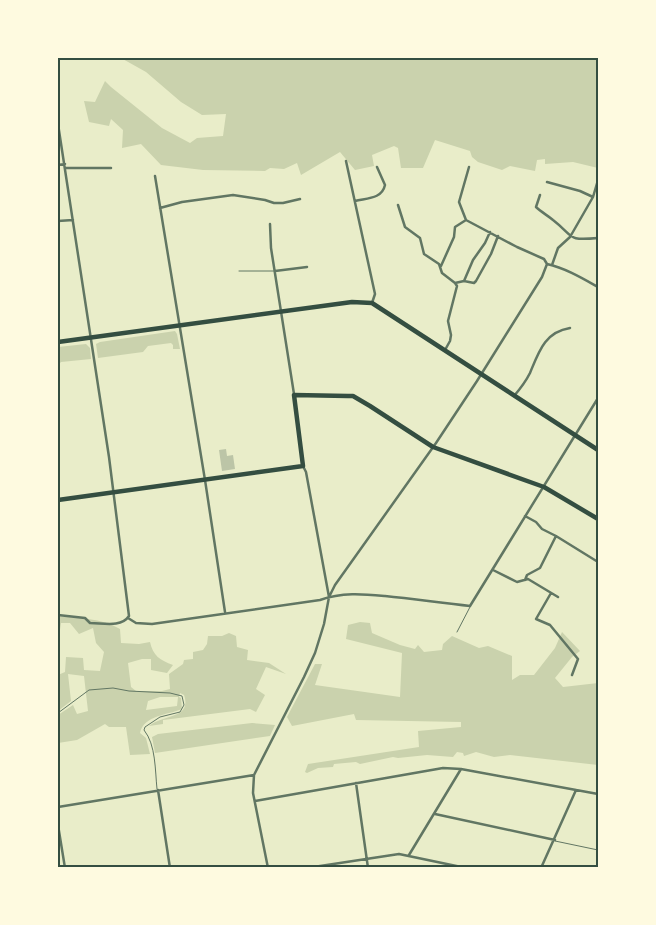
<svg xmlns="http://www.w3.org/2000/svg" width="656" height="925" font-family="Ubuntu,sans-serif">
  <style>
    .green { fill: #cad2ad; fill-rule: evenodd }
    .building { fill: #bcc5a7 }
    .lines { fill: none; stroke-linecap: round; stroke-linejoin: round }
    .service { stroke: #617663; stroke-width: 1 }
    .minor { stroke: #617663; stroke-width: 2.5 }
    .primary { stroke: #344e41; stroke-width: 4.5 }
    .neatline { fill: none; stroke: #344e41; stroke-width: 2 }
  </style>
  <rect width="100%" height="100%" fill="#e9edc9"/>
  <!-- green -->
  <path class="green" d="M121 58H598V168L573 162 545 164V159L537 160 535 171 510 166 502 170 478 162 472 157 470 151 435 140 423 168H401L398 148 394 146 372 155 374 166 355 170 340 152 301 175 297 163 284 169 270 168 265 171 203 170 161 165 141 144 122 148 123 130 111 119 109 126 89 122 84 101 95 102 105 81 111 87 162 128 190 143 197 138 223 136 226 114 202 115 181 102 146 72Z
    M175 331 177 334 180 349H173V345L171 343 148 346 143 352 98 358 96 344 100 342Z
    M86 344 90 348 91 359 61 362 58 365V347Z
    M58 616C78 618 101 618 120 629L121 643 139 644 150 642C153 656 160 660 173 665L167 673 151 670V659H142L128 663 131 687 136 691H162L170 689 169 674 183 664 184 660 193 659V652L203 650 207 644 208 636H222L229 633 236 636 237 647 248 650 247 660 269 663 286 674 266 667 256 689 265 695 256 712 250 709 163 720V724L149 726C164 714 192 719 184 695L180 693 179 697 181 698 182 709C168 715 144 715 140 733L146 738 150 754 130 755 126 727H109L105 724 77 740 58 743V715L73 705 77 714 88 711 84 676 68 674 71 701 58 711V675L65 672 66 657 83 658 84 670 100 671 104 652 96 643 93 628 79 634 70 623H61L58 643ZM160 697H178L177 706 146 710 148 701Z
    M360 622 370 623 372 633 400 645 415 649 418 645 424 652 442 650 443 644 452 636 479 648 488 646 512 656V680L520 675H534L555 648 562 632 580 651 572 657 555 678 563 687 598 683V765L510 755 494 757 476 752 464 756 463 753 457 752 453 757 427 755 398 758 393 757 360 764 356 762 334 764 333 767 318 768 307 773 305 772 308 764 419 747 418 731 461 727V722L356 720 354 714 292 726 287 717 315 664H322L315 685 400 697 402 653 346 639 348 625Z
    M252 723 275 725 270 736 155 753 152 737 158 734Z"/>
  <!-- building -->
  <path class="building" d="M226 449 227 456 233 455 235 469 222 471 219 450Z"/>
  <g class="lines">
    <!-- service -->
    <path class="service" d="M239 271H274
      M457 632 470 607
      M58 713 89 690 113 688 129 691 170 693 182 696 184 705 180 712 160 717 145 727 144 730C156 745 155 770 157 789
      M555 841 598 850"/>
    <!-- minor -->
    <path class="minor" d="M58 124 109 457 129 616C121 628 103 623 90 623L85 618 58 615
      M346 161 375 294 372 303
      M58 165 65 164
      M65 168H111
      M155 176 205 480 225 612
      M547 182 580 191 593 197
      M540 195 536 207C541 212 547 215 553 220 575 237 566 241 598 238
      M355 201C367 198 382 199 385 185L377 167
      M398 205 405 227 420 238 424 254 439 264 442 273 455 283
      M160 208 182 202 233 195 265 200 274 203H283L300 199
      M466 220 517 247 544 259 547 264C565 268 582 278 598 287
      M466 220 459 202 469 167
      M58 221 73 220
      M270 224 271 248 294 394
      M552 265 558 248 570 237 593 197 598 180
      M441 266 454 237 455 227 466 220
      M275 271 307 267
      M464 281 473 260 485 243 490 232
      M455 283 464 281 474 283 476 281 491 254 498 236
      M445 350 450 341 451 335 448 321 457 286 455 283
      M514 396C520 389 526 381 530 373 539 351 545 332 570 328
      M525 516 536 522 542 529 556 536 598 562
      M493 570 517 582 528 579 558 597
      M525 580 527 575 540 568 556 536
      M551 593 536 619 550 625 578 659 572 675
      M330 595 335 585 436 443 477 381 542 277 547 264
      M128 618 136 623 152 624 320 600C342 592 363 594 385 596 414 599 442 603 470 606L598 398
      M356 783 368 868
      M158 790 170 868
      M255 801 443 768 461 769 598 794
      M58 807 254 775
      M435 814 555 840
      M58 825 65 868
      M409 855 461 769
      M268 868 253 793 254 775 304 677 315 653 324 624 329 597 306 472 303 466
      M307 868 399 854 466 868
      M541 868 576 790"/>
    <!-- primary -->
    <path class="primary" d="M58 342 352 302 372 303 598 450
      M58 500 303 466 294 395 348 396H353L370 406 433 447 544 487 598 519"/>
  </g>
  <!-- border -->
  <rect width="656" height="925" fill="none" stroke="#fefae0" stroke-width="118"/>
  <rect x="59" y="59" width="538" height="807" class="neatline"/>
</svg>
